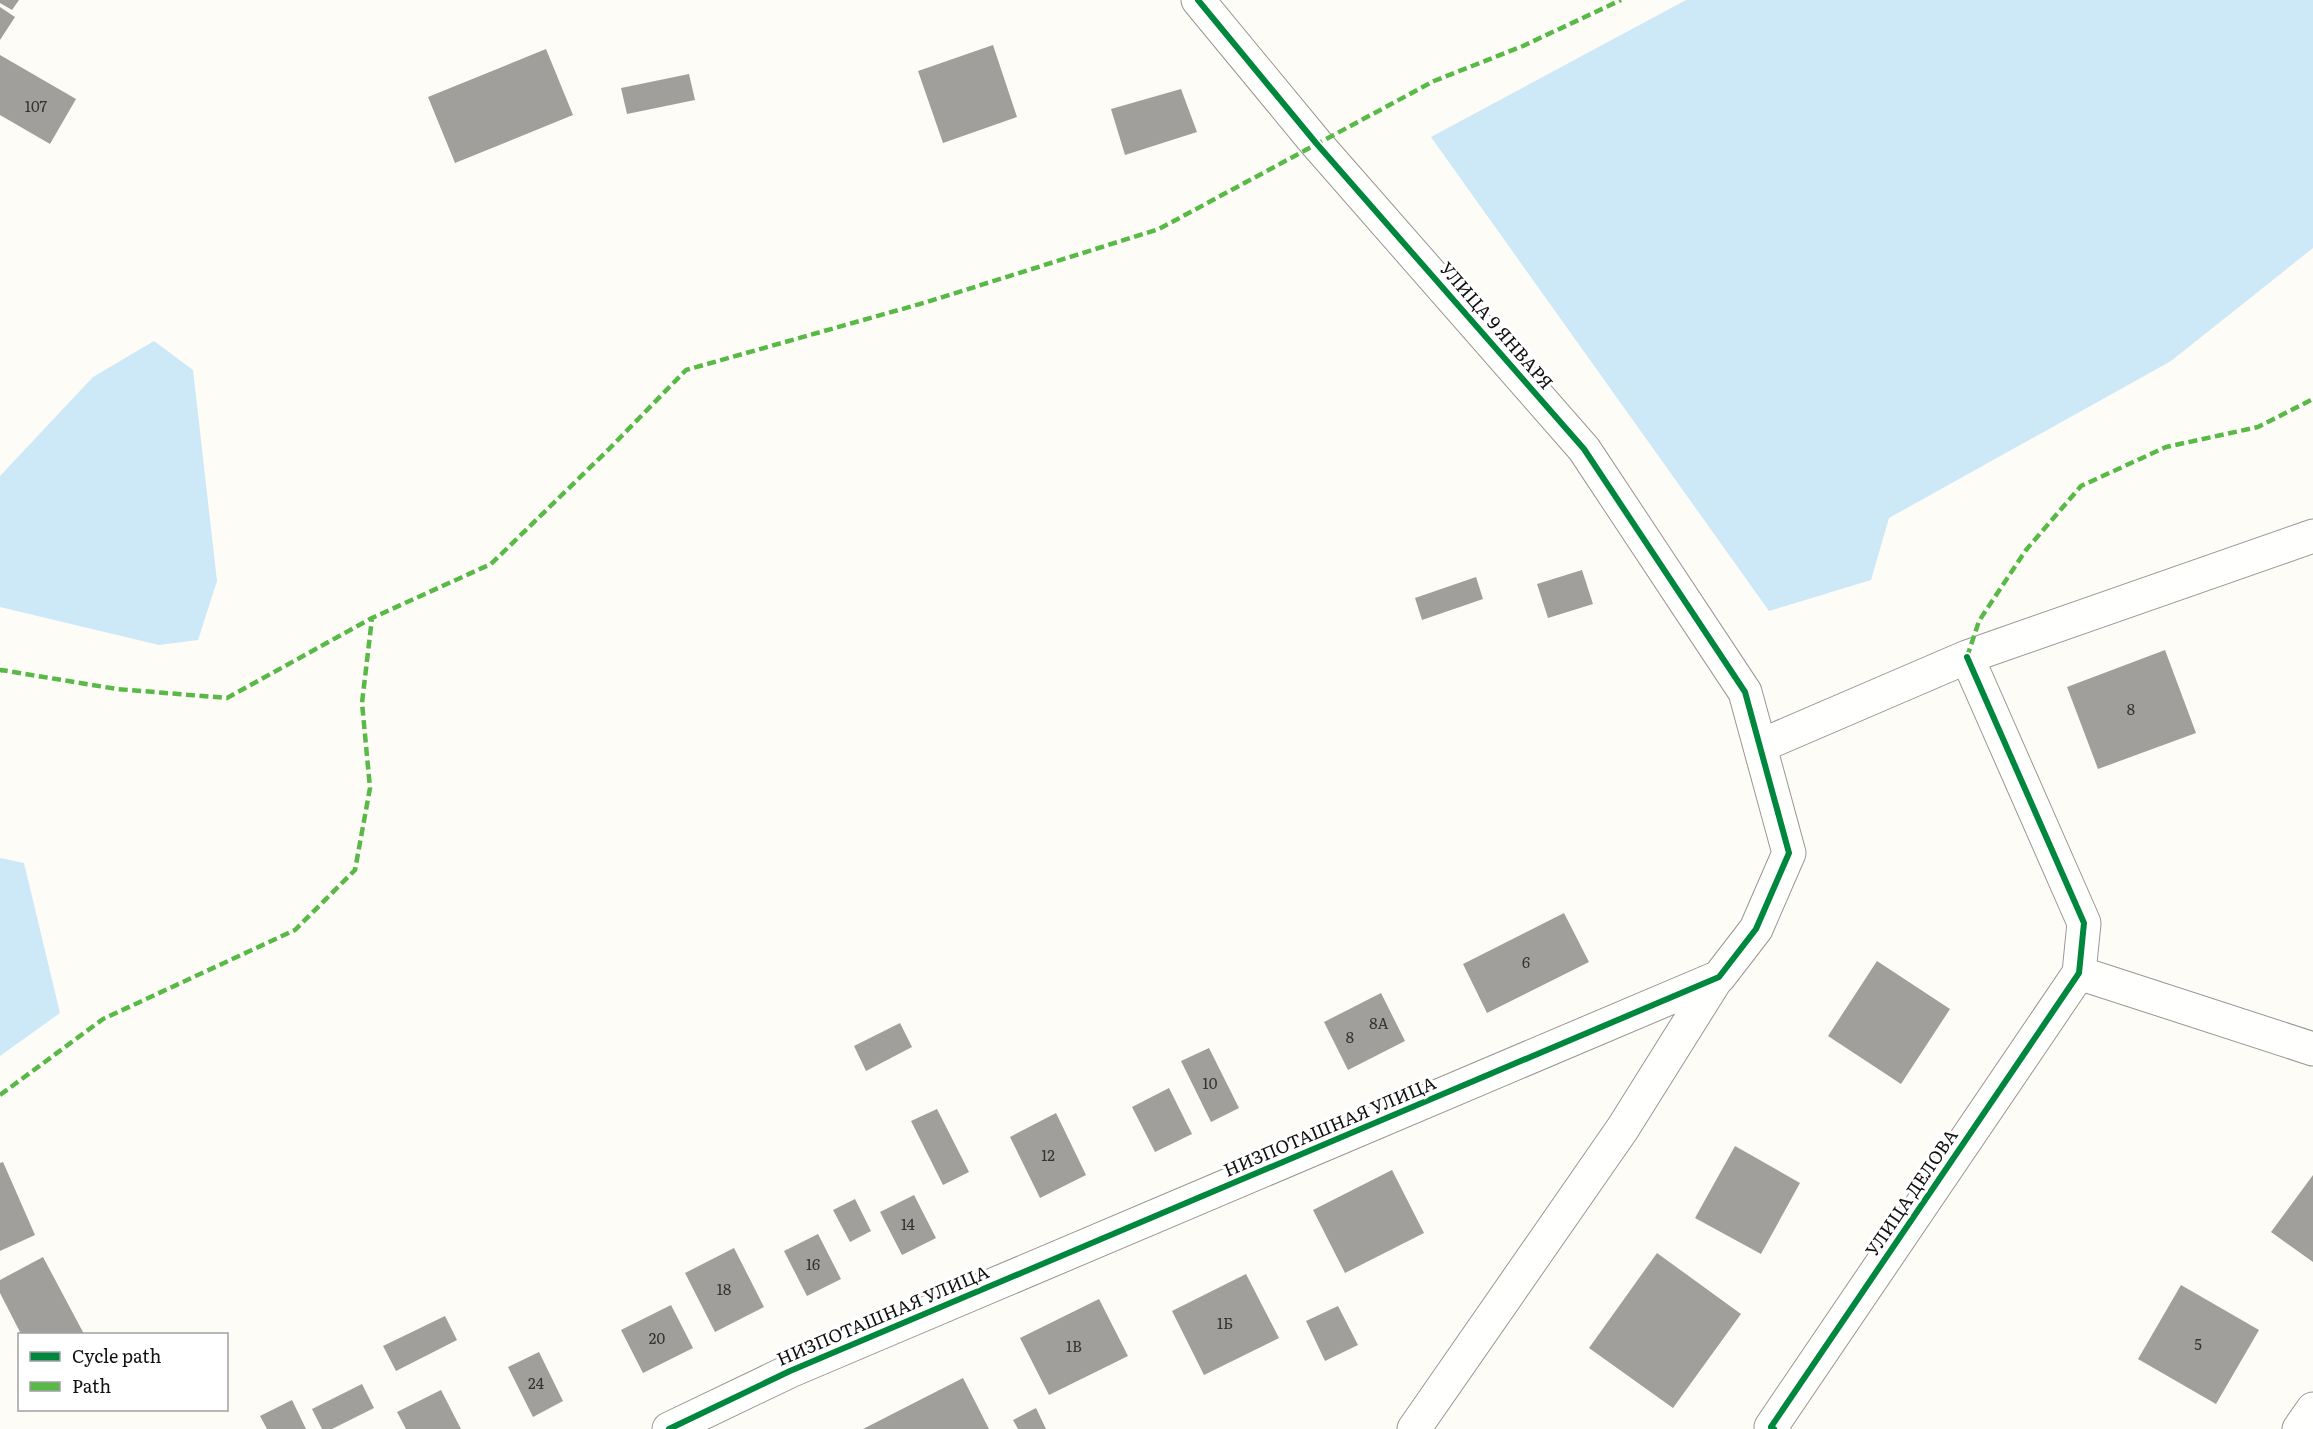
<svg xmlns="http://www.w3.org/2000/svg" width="2313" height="1429" font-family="Literata,serif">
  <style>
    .water { fill: #cde8f7 }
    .building { fill: #a19f9c }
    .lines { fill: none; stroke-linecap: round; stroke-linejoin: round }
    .minor-casing { stroke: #979795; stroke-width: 35 }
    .minor { stroke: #fffffe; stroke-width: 33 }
    .quiet { stroke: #58b947; stroke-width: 4.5; stroke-dasharray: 9 4.5; stroke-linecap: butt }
    .cycleway-casing { stroke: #fff; stroke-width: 10 }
    .cycleway { stroke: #00873e; stroke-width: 6 }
    .labels { text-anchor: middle; stroke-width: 6; stroke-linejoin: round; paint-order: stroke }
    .number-label { font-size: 15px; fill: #353434 }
    .street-label { font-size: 18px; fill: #111; stroke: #fff }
  </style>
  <rect width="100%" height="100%" fill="#fdfcf7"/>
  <!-- water -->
  <path class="water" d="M1686 0H2313V248L2171 361 1889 518 1871 580 1769 611 1431 137Z
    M154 341 193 370 217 581 198 640 159 645 0 607V476L93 377Z
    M0 858 24 863 60 1013 0 1056Z"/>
  <!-- building -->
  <path class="building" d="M0 0H19L12 10 0 3Z
    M0 7 15 17 0 40Z
    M993 45 1017 117 943 143 918 71Z
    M546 49 573 115 455 163 428 97Z
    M0 55 76 99 50 144 0 115Z
    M689 74 695 100 627 114 621 88Z
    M1181 89 1197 132 1125 155 1111 109Z
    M1582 570 1593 604 1548 618 1537 584Z
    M1476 577 1483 599 1422 620 1415 598Z
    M2165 650 2196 733 2098 769 2067 687Z
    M1564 913 1589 962 1487 1013 1463 964Z
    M1877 961 1950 1009 1901 1084 1828 1036Z
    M1381 993 1405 1041 1348 1070 1324 1022Z
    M900 1023 912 1047 866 1071 854 1046Z
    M1209 1048 1239 1108 1211 1122 1181 1061Z
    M1169 1088 1192 1134 1155 1152 1132 1107Z
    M937 1109 969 1172 943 1185 911 1121Z
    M1056 1113 1086 1175 1040 1198 1010 1137Z
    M1735 1146 1800 1183 1761 1254 1695 1218Z
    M3 1162 35 1235 0 1251V1163Z
    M1392 1170 1424 1233 1345 1273 1313 1210Z
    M2313 1175V1262L2271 1232Z
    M914 1195 936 1238 902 1255 880 1212Z
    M855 1199 871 1231 850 1242 833 1210Z
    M818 1234 841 1279 807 1296 784 1251Z
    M734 1248 764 1307 715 1332 685 1273Z
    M1657 1253 1741 1314 1673 1408 1589 1348Z
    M43 1257 84 1334H21L0 1293V1280Z
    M1246 1274 1279 1338 1204 1375 1172 1311Z
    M2181 1285 2259 1330 2216 1404 2138 1359Z
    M1099 1299 1128 1356 1049 1395 1020 1338Z
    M671 1305 693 1348 643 1373 621 1330Z
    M1338 1306 1358 1345 1325 1361 1306 1321Z
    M445 1316 457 1340 396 1371 383 1346Z
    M539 1352 563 1401 533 1417 508 1367Z
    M963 1378 989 1429H863L908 1406Z
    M362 1384 374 1408 332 1429H322L312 1409Z
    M441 1390 461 1429H406L397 1412Z
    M292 1400 306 1429H267L260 1416Z
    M1036 1408 1046 1429H1018L1013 1420Z"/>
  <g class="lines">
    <defs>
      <path id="minor" d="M1760 746 1967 657 2313 536
        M2079 973 2313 1049
        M669 1429 790 1371 1719 977 1756 929 1789 853 1745 692 1584 449 1316 143 1198 0
        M1414 1429 1623 1128 1717 978
        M1774 1429 1771 1427 2079 973 2084 923 1967 657
        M2299 1429 2313 1409"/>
    </defs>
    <!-- minor casing -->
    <use href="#minor" class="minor-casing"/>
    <!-- minor -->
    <use href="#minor" class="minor"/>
    <!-- quiet -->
    <path class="quiet" d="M1967 657 1979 621 2026 550 2081 486 2166 447 2258 427 2313 399
      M0 672 1 670 117 689 227 698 372 618 491 564 609 449 686 370 927 302 1159 229 1434 81 1523 46 1621 0
      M0 1095 103 1019 295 930 355 870 370 788 362 703 372 618"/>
    <defs>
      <path id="cycleway" d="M669 1429 790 1371 1719 977 1756 929 1789 853 1745 692 1584 449 1316 143 1198 0
        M1774 1429 1771 1427 2079 973 2084 923 1967 657"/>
    </defs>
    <!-- cycleway casing -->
    <use href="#cycleway" class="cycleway-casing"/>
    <!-- cycleway -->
    <use href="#cycleway" class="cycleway"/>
  </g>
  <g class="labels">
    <!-- number labels -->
    <g class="number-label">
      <text x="36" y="112">107</text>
      <text x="2131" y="715">8</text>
      <text x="1526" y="968">6</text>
      <text x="1379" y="1029">8А</text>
      <text x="1350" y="1043">8</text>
      <text x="1210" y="1089">10</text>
      <text x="1048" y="1161">12</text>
      <text x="908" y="1230">14</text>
      <text x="813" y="1270">16</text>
      <text x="724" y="1295">18</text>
      <text x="1225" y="1329">1Б</text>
      <text x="657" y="1344">20</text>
      <text x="2198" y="1350">5</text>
      <text x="1074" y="1352">1В</text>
      <text x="536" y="1389">24</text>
    </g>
    <!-- street labels -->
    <g class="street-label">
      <text transform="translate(1496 326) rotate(49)" y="6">УЛИЦА 9 ЯНВАРЯ</text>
      <text transform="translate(1330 1127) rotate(-23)" y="6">НИЗПОТАШНАЯ УЛИЦА</text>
      <text transform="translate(1912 1193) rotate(-56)" y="6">УЛИЦА ДЕЛОВА</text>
      <text transform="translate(883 1316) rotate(-23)" y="6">НИЗПОТАШНАЯ УЛИЦА</text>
    </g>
  </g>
  <!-- legend -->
  <rect x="18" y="1333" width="210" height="78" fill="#ffffff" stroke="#a0a0a0" stroke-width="1.5"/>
  <rect x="30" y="1352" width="30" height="9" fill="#00873e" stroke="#a0a0a0" stroke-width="1.5"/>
  <text x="72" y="1363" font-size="18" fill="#111111">Cycle path</text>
  <rect x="30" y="1382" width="30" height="9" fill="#58b947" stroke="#a0a0a0" stroke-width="1.5"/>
  <text x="72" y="1393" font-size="18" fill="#111111">Path</text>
</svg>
